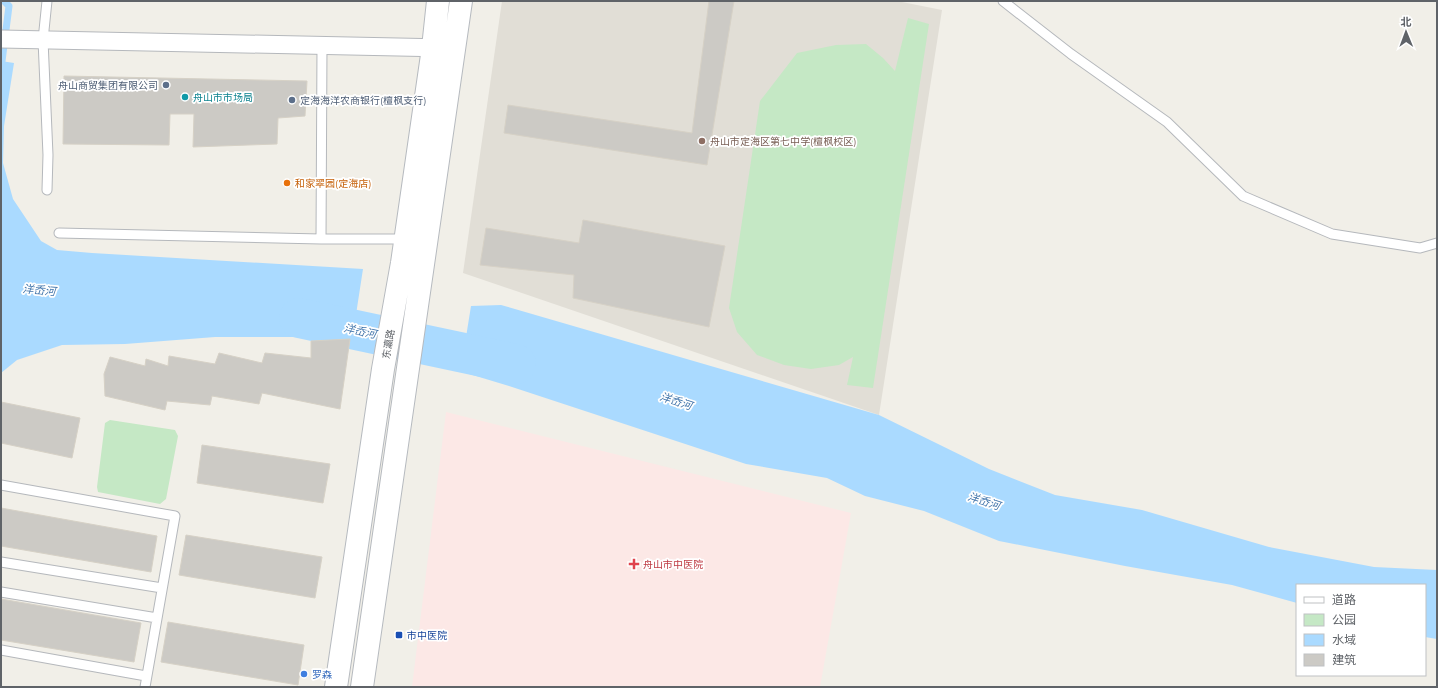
<svg xmlns="http://www.w3.org/2000/svg" width="1438" height="688" font-family="Montserrat,'Noto Sans SC',sans-serif">
  <style>
    .education { fill: #e1ded6 }
    .medical { fill: #fce8e6 }
    .green { fill: #c5e8c5 }
    .water { fill: #aadaff }
    .lines { fill: none; stroke-linecap: round; stroke-linejoin: round }
    .stream { stroke: #aadaff; stroke-width: 7 }
    .river { stroke: #aadaff; stroke-width: 40 }
    .building { fill: #cccac5; stroke: #d6d1c6 }
    .lane-casing { stroke: #b5b8bc; stroke-width: 11 }
    .street-casing { stroke: #b5b8bc; stroke-width: 19 }
    .secondary-casing { stroke: #b6babf; stroke-width: 24 }
    .lane { stroke: #fff; stroke-width: 9 }
    .street { stroke: #fff; stroke-width: 17 }
    .secondary { stroke: #fff; stroke-width: 22 }
    .service-dot { fill: #5c6f8a; stroke: #fff; stroke-width: 1.5 }
    .culture-dot { fill: #0f9aa8; stroke: #fff; stroke-width: 1.5 }
    .education-dot { fill: #8d6e63; stroke: #fff; stroke-width: 1.5 }
    .food-dot { fill: #e8710a; stroke: #fff; stroke-width: 1.5 }
    .health-dot { fill: #e0444e; stroke: #fff; stroke-width: 1.5 }
    .transit-dot { fill: #1a4fb4; stroke: #fff; stroke-width: 1.5 }
    .shop-dot { fill: #3f7fe0; stroke: #fff; stroke-width: 1.5 }
    .labels { text-anchor: middle; stroke-width: 3.5; stroke-linejoin: round; paint-order: stroke }
    .service-label { font-size: 10px; fill: #4e5e75; stroke: #fff; text-anchor: end }
    .culture-label { font-size: 10px; fill: #0d838f; stroke: #fff; text-anchor: start }
    .education-label { font-size: 10px; fill: #785e54; stroke: #fff; text-anchor: start }
    .food-label { font-size: 10px; fill: #c56008; stroke: #fff; text-anchor: start }
    .street-label { font-size: 10px; fill: #5f6368; stroke: #fff }
    .health-label { font-size: 10px; fill: #be3a42; stroke: #fff; text-anchor: start }
    .transit-label { font-size: 10px; fill: #164399; stroke: #fff; text-anchor: start }
    .shop-label { font-size: 10px; fill: #366cbe; stroke: #fff; text-anchor: start }
    .water-label { font-size: 11px; font-style: italic; fill: #4174aa; stroke: #fff }
  </style>
  <rect width="100%" height="100%" fill="#f1efe8"/>
  <!-- education -->
  <path class="education" d="M502 1H897L942 10 879 415 463 273Z"/>
  <!-- medical -->
  <path class="medical" d="M446 412 851 513 820 687H412Z"/>
  <!-- green -->
  <path class="green" d="M908 18 929 24 873 388 847 385 853 357 839 365 811 369 784 365 757 355 737 332 729 308 760 101 797 53 836 45 866 44 883 58 895 71Z
    M110 420 175 430 178 436 166 499 160 504 98 492 97 487 105 423Z"/>
  <!-- water -->
  <path class="water" d="M1 61 14 63 4 126 3 163 13 199 41 241 57 250 92 253 363 269 353 334 304 337H215L125 344 62 345 17 360 1 373Z
    M501 305 879 415 989 469 1055 495 1142 510 1269 547 1374 567 1437 570V639L1425 637V585H1297V603L1232 585 1125 566 999 541 924 511 865 496 827 478 746 464 509 386 466 373 462 362 471 306Z"/>
  <g class="lines">
    <!-- stream -->
    <path class="stream" d="M1 69 9 6 4 1"/>
    <!-- river -->
    <path class="river" d="M299 318 516 364"/>
  </g>
  <!-- building -->
  <path class="building" d="M709 1H734L707 165 504 133 508 105 692 133Z
    M64 76 307 81 305 116 278 118 277 144 193 147 194 114H170L169 145 63 144Z
    M583 220 725 246 709 327 573 298 574 275 480 265 486 228 579 243Z
    M350 339 340 409 262 393 259 404 212 396 210 405 167 401 165 410 105 396 104 374 110 357 145 366 146 359 168 366 169 356 215 364 219 353 262 363 265 353 311 358V341Z
    M1 402 80 418 72 458 1 443Z
    M202 445 330 464 323 503 197 483Z
    M1 508 157 536 151 572 1 546Z
    M186 535 322 557 315 598 179 575Z
    M1 599 141 623 134 662 1 640Z
    M168 622 304 645 298 685 161 662Z"/>
  <g class="lines">
    <defs>
      <path id="lane" d="M47 1 43 40 48 155 47 190
        M1003 1 1071 54 1167 122 1243 196 1332 234 1420 248 1437 243
        M322 46 321 239H405
        M59 233 321 239
        M1 485 175 516 145 687
        M1 562 162 588
        M1 592 157 618
        M1 650 146 676"/>
      <path id="street" d="M1 39 446 48"/>
      <path id="secondary" d="M336 687 383 369 402 263 433 48 438 1
        M362 687 461 1"/>
    </defs>
    <!-- lane casing -->
    <use href="#lane" class="lane-casing"/>
    <!-- street casing -->
    <use href="#street" class="street-casing"/>
    <!-- secondary casing -->
    <use href="#secondary" class="secondary-casing"/>
    <!-- lane -->
    <use href="#lane" class="lane"/>
    <!-- street -->
    <use href="#street" class="street"/>
    <!-- secondary -->
    <use href="#secondary" class="secondary"/>
  </g>
  <!-- markers -->
  <g class="service-dot">
    <circle cx="166" cy="85" r="4"/>
    <circle cx="292" cy="100" r="4"/>
  </g>
  <circle class="culture-dot" cx="185" cy="97" r="4"/>
  <circle class="education-dot" cx="702" cy="141" r="4"/>
  <circle class="food-dot" cx="287" cy="183" r="4"/>
  <path class="health-dot" d="M632 558h4v4h4v4h-4v4h-4v-4h-4v-4h4z"/>
  <rect class="transit-dot" x="395" y="631" width="8" height="8" rx="2"/>
  <circle class="shop-dot" cx="304" cy="674" r="4"/>
  <g class="labels">
    <!-- service labels -->
    <g class="service-label">
      <text x="158" y="89">舟山商贸集团有限公司</text>
      <text x="300" y="104" text-anchor="start">定海海洋农商银行(檀枫支行)</text>
    </g>
    <!-- culture labels -->
    <g class="culture-label">
      <text x="193" y="101">舟山市市场局</text>
    </g>
    <!-- education labels -->
    <g class="education-label">
      <text x="710" y="145">舟山市定海区第七中学(檀枫校区)</text>
    </g>
    <!-- food labels -->
    <g class="food-label">
      <text x="295" y="187">和家翠园(定海店)</text>
    </g>
    <!-- street labels -->
    <g class="street-label">
      <text transform="translate(388 344) rotate(-80)" y="4">东瀛路</text>
    </g>
    <!-- health labels -->
    <g class="health-label">
      <text x="643" y="568">舟山市中医院</text>
    </g>
    <!-- transit labels -->
    <g class="transit-label">
      <text x="407" y="639">市中医院</text>
    </g>
    <!-- shop labels -->
    <g class="shop-label">
      <text x="312" y="678">罗森</text>
    </g>
    <!-- water labels -->
    <g class="water-label">
      <text transform="translate(39 290) rotate(5)" y="4">洋岙河</text>
      <text transform="translate(360 331) rotate(12)" y="4">洋岙河</text>
      <text transform="translate(676 401) rotate(18)" y="4">洋岙河</text>
      <text transform="translate(984 501) rotate(18)" y="4">洋岙河</text>
    </g>
  </g>
  <!-- border -->
  <rect width="1438" height="688" fill="none" stroke="#5f6368" stroke-width="4"/>
  <!-- legend -->
  <rect x="1296" y="584" width="130" height="92" fill="#ffffff" stroke="#bfc1c3"/>
  <rect x="1304" y="597" width="20" height="6" fill="#ffffff" stroke="#bfc1c3"/>
  <text x="1332" y="604" font-size="12" fill="#5f6368">道路</text>
  <rect x="1304" y="614" width="20" height="12" fill="#c5e8c5" stroke="#bfc1c3"/>
  <text x="1332" y="624" font-size="12" fill="#5f6368">公园</text>
  <rect x="1304" y="634" width="20" height="12" fill="#aadaff" stroke="#bfc1c3"/>
  <text x="1332" y="644" font-size="12" fill="#5f6368">水域</text>
  <rect x="1304" y="654" width="20" height="12" fill="#cccac5" stroke="#bfc1c3"/>
  <text x="1332" y="664" font-size="12" fill="#5f6368">建筑</text>
  <!-- north arrow -->
  <g transform="translate(1406 32) rotate(359)" stroke="#ffffff" stroke-width="3" paint-order="stroke">
  <path d="M0-3L7 15L0 10L-7 15Z" fill="#5f6368"/>
  <text y="-6" font-size="11" font-weight="bold" text-anchor="middle" fill="#5f6368">北</text>
  </g>
</svg>
